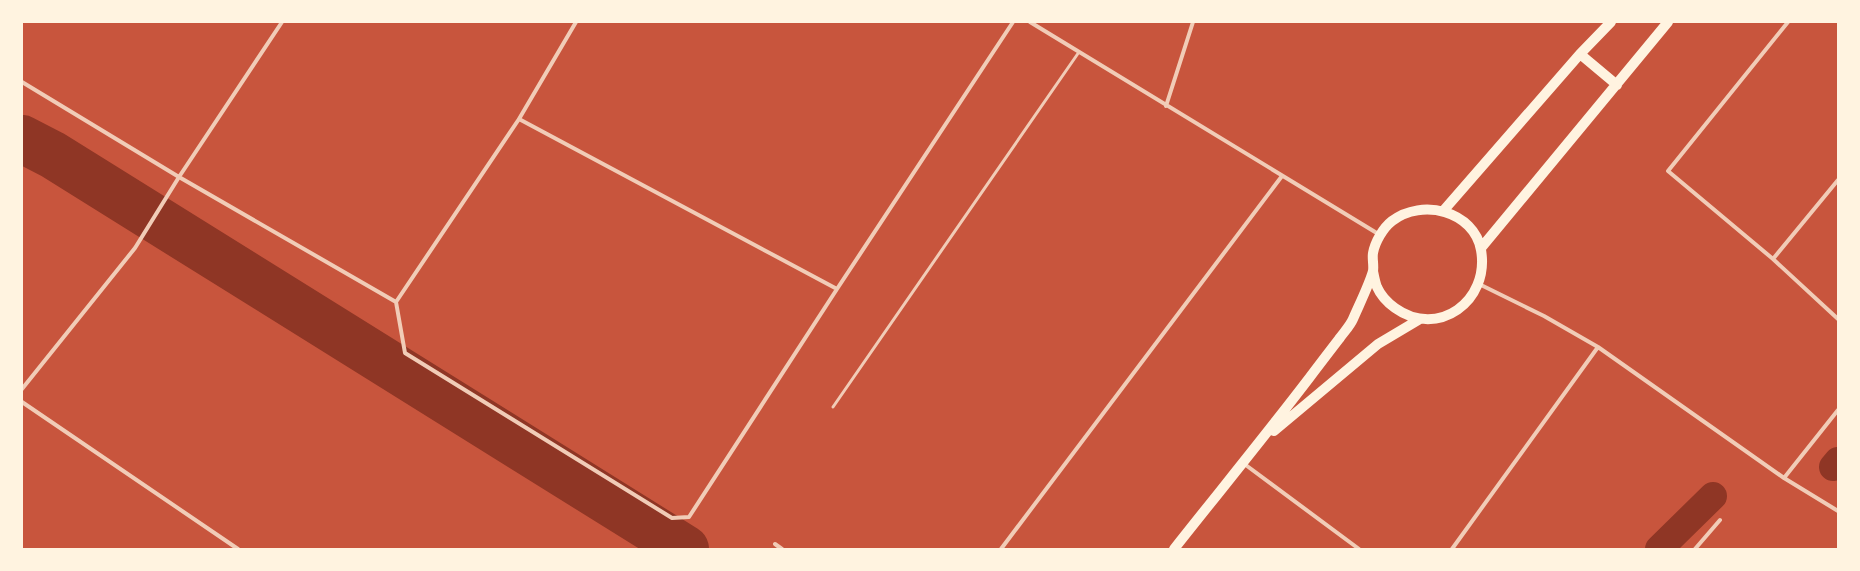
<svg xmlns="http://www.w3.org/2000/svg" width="1860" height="571" font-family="'Work Sans',sans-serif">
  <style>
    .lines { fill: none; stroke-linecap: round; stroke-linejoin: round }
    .canal { stroke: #8f3625; stroke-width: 28 }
    .river { stroke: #8f3625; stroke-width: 48 }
    .service { stroke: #f1ccb7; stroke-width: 3 }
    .minor { stroke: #f1ccb7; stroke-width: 4 }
    .primary { stroke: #fff3e0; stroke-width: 10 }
  </style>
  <rect width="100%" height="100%" fill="#c8553d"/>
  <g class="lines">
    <!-- canal -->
    <path class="canal" d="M1833 467 1838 461
      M1659 549 1713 496"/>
    <!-- river -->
    <path class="river" d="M22 139 53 155 685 549"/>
    <!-- service -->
    <path class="service" d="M833 407 1079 52"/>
    <!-- minor -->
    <path class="minor" d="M576 22 519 119 396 302 405 353 672 518 689 517 837 289
      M1030 22 1380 235
      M1788 22 1668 171 1773 259 1838 319
      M22 82 179 177 396 302
      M1166 106 1193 22
      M519 119 837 289 1013 22
      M1773 259 1838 180
      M1479 284 1544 316 1598 347 1784 478 1838 511
      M22 389 135 248 179 177 282 22
      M22 402 238 549
      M1243 463 1359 549
      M1784 478 1838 410
      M775 544 782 549
      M1001 549 1282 176
      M1452 549 1598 347
      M1695 549 1720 520"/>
    <!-- primary -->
    <path class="primary" d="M1580 54 1617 85
      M1444 210 1580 54 1611 22
      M1481 248 1668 22
      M1274 431 1378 344 1420 319
      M1174 549C1219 492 1265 436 1310 377 1319 365 1329 352 1339 339 1344 332 1350 326 1353 319 1359 305 1369 285 1373 271 1374 265 1372 259 1373 253 1375 242 1383 228 1392 221 1422 198 1474 211 1481 250 1490 301 1438 339 1395 308 1388 303 1381 296 1377 287 1375 282 1374 276 1373 271"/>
  </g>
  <!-- border -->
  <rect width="1860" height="571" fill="none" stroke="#fff3e0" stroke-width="46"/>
</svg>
